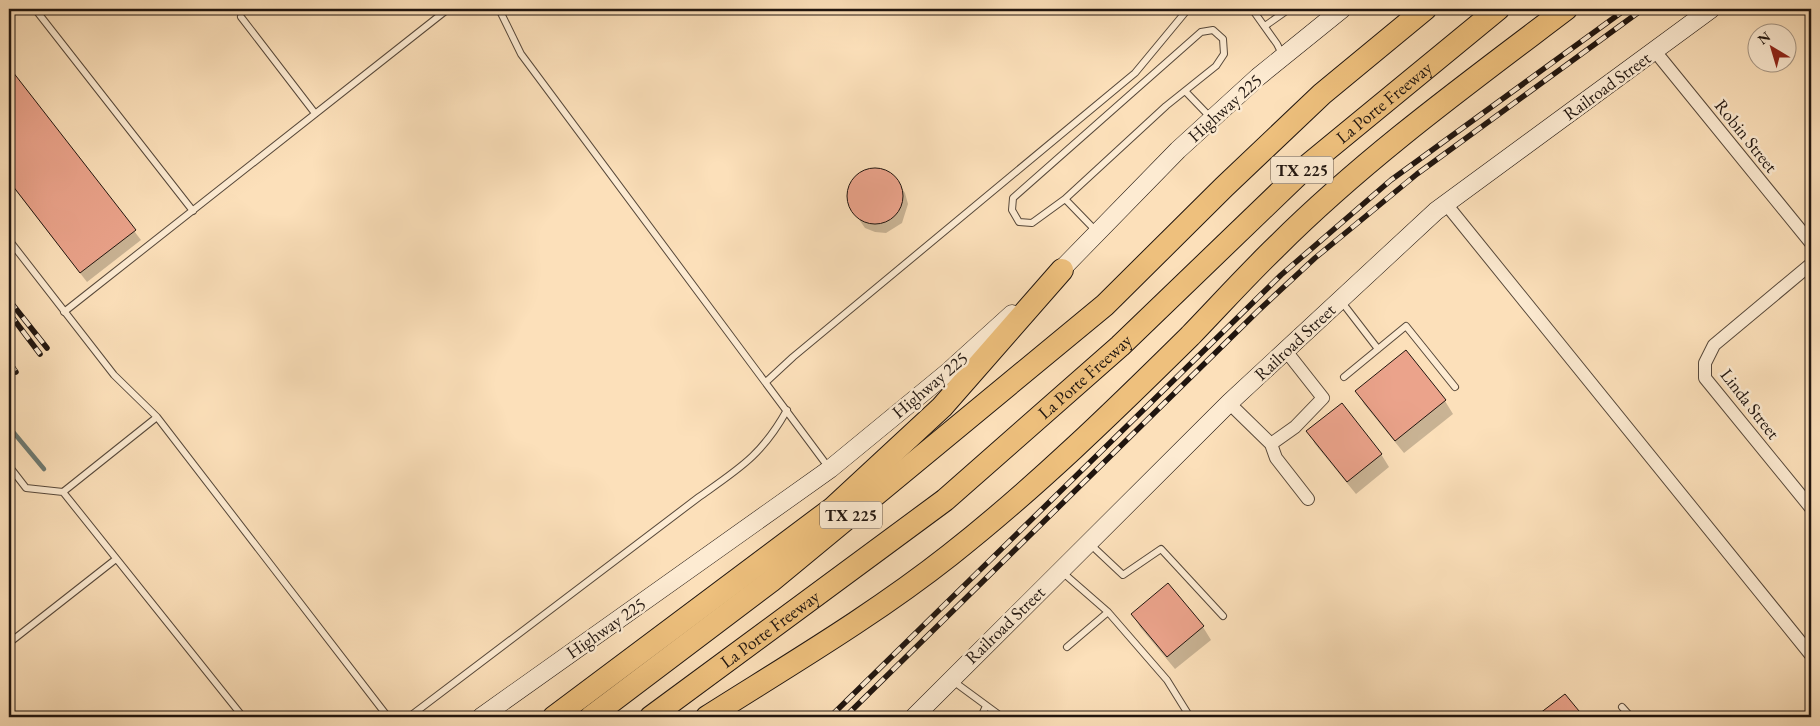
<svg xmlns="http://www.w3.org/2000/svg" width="1820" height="726" font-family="'EB Garamond',serif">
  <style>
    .shadow { fill: #0003 }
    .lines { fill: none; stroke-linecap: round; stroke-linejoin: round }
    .stream { stroke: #6d7a72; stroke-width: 4.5 }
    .building { fill: #eba38b; stroke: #20150f }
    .lane-casing { stroke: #57483a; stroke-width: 8 }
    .street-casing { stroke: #57483a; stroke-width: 14 }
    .secondary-casing { stroke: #20150f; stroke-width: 19 }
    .highway-casing { stroke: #20150f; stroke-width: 24 }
    .lane { stroke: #fdebd2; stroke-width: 6 }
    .street { stroke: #fdebd2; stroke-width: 12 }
    .secondary { stroke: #fdebd2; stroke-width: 18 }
    .highway { stroke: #eec07d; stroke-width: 22 }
    .rail-casing { stroke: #20150f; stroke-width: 5.5 }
    .rail { stroke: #fdebd2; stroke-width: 4; stroke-dasharray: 11; stroke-linecap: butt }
    .labels { text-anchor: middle; stroke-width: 5; stroke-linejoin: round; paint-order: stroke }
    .shield { fill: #fdebd2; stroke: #62554a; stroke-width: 1 }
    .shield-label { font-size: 16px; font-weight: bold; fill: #20150f }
    .street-label { font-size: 18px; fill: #20150f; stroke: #fdebd2 }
  </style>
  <rect width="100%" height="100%" fill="#fce0ba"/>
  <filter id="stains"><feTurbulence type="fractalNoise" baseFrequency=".004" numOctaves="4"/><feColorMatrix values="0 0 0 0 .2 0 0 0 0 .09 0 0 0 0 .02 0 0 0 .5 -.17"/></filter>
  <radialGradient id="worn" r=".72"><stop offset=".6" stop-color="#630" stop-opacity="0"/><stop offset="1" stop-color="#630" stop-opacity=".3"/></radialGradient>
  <!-- shadow -->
  <path class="shadow" d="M954 9H999L981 14Z
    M9 69 141 240 87 282 9 182Z
    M870 169H881L892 174 905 193 908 204 902 223 886 233 875 232 865 228 851 208 848 197 854 179Z
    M1406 352 1445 401 1453 414 1404 453 1364 404 1357 391Z
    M1308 431 1381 454 1389 467 1356 494 1315 444Z
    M1168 585 1203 627 1211 640 1175 669 1140 627 1133 614Z"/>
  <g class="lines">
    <!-- stream -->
    <path class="stream" d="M9 427 44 469"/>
  </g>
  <!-- building -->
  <path class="building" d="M9 67 136 230 80 273 9 181Z
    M847 196a28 28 0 1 1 56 0a28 28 0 1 1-56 0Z
    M1406 350 1446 400 1395 441 1355 391Z
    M1342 403 1382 454 1347 482 1306 431Z
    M1168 583 1204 626 1167 657 1131 614Z
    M1565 694 1584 717H1535Z
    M72 715 79 717H49H50Z"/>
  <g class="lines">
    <defs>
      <path id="lane" d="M35 9 193 211
        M435 9 440 15
        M499 9 521 54 829 468
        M1252 9 1277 44 1283 56
        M241 17 314 112
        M1265 26 1289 9
        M1185 91 1212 119
        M1065 199 1166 106 1216 66 1224 54 1223 39 1213 30 1201 32 1013 198 1012 210 1019 222 1032 223 1065 199 1097 232
        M9 240 114 375 157 417 388 717
        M1341 301 1378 349
        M64 312 448 9
        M1344 377 1406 326 1455 387
        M766 382 793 357 1135 73 1188 9
        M9 466 26 488 63 492 243 717
        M63 492 157 417
        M1090 544 1123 575 1161 549 1223 616
        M1061 571 1108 612 1167 680 1190 717
        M9 643 116 559
        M1067 647 1108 612
        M953 681 1002 717
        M1622 707 1631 717
        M409 717 699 497C740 468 762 455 787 410
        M981 717 986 706"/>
      <path id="street" d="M1654 50 1811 243
        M1446 204 1811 655
        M1811 264 1714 345 1705 363V378L1811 508
        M1229 403 1271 444 1276 458 1308 499
        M1271 444 1295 427 1323 398 1286 351"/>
      <path id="secondary" d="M1054 277 1178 150 1258 77 1342 9
        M481 717 830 469 948 372 1012 314
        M914 717 1229 403 1436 211 1711 9"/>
      <g id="highway">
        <path d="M554 717 833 508 942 407 1062 270"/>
        <path d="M591 717 771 581 1105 305 1224 187 1322 94 1425 9"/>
        <path id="s1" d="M651 717 945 500 1120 346 1307 166 1498 9"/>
        <path d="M707 717C789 665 874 615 950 555 1035 488 1113 412 1190 336 1219 306 1246 276 1276 247 1364 159 1467 84 1566 9"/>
      </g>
    </defs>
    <!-- lane casing -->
    <use href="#lane" class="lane-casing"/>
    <!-- street casing -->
    <use href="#street" class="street-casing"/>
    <!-- secondary casing -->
    <use href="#secondary" class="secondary-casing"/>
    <!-- highway casing -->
    <use href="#highway" class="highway-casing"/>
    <!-- lane -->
    <use href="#lane" class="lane"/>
    <!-- street -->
    <use href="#street" class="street"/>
    <!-- secondary -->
    <use href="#secondary" class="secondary"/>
    <!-- highway -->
    <use href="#highway" class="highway"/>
    <defs>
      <path id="rail" d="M9 300 47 348
        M9 313 40 354
        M9 362 16 372
        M830 717 1281 275 1391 180 1626 9
        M845 717 1258 311 1315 258 1417 174 1643 9"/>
    </defs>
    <!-- rail casing -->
    <use href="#rail" class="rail-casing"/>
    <!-- rail -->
    <use href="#rail" class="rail"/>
  </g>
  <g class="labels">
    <!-- shield labels -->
    <g class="shield">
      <rect x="1271" y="156.5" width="62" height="27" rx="4"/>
      <rect x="820" y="501.5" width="62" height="27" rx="4"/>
    </g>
    <g class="shield-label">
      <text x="1302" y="176">TX 225</text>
      <text x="851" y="521">TX 225</text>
    </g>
    <!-- street labels -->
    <g class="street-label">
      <text transform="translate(1607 86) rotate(-36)" y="6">Railroad Street</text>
      <text dy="6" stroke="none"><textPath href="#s1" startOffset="958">La Porte Freeway</textPath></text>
      <text transform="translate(1225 108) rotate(-42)" y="6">Highway 225</text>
      <text transform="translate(1746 136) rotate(51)" y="6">Robin Street</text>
      <text transform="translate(1295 342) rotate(-43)" y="6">Railroad Street</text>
      <text dy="6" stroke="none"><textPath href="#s1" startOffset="552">La Porte Freeway</textPath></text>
      <text transform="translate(930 385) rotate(-40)" y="6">Highway 225</text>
      <text transform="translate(1750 404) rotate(52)" y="6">Linda Street</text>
      <text transform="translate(1005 625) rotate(-44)" y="6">Railroad Street</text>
      <text transform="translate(606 628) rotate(-35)" y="6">Highway 225</text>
      <text dy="6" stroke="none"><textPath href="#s1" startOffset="148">La Porte Freeway</textPath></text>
    </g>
  </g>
  <!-- margin -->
  <rect width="1820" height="726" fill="none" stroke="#fce0ba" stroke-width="30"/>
  <rect x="10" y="10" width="1800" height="706" fill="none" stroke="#20150f" stroke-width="2.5"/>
  <rect x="15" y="15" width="1790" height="696" fill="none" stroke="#20150f"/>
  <!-- north arrow -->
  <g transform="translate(1772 48) rotate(322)"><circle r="24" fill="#fdebd2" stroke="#a59584"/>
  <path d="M0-4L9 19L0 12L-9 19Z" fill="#8f2418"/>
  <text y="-8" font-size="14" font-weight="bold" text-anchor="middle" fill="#20150f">N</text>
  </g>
  <rect width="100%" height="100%" filter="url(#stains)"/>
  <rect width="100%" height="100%" fill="url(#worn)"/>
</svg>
